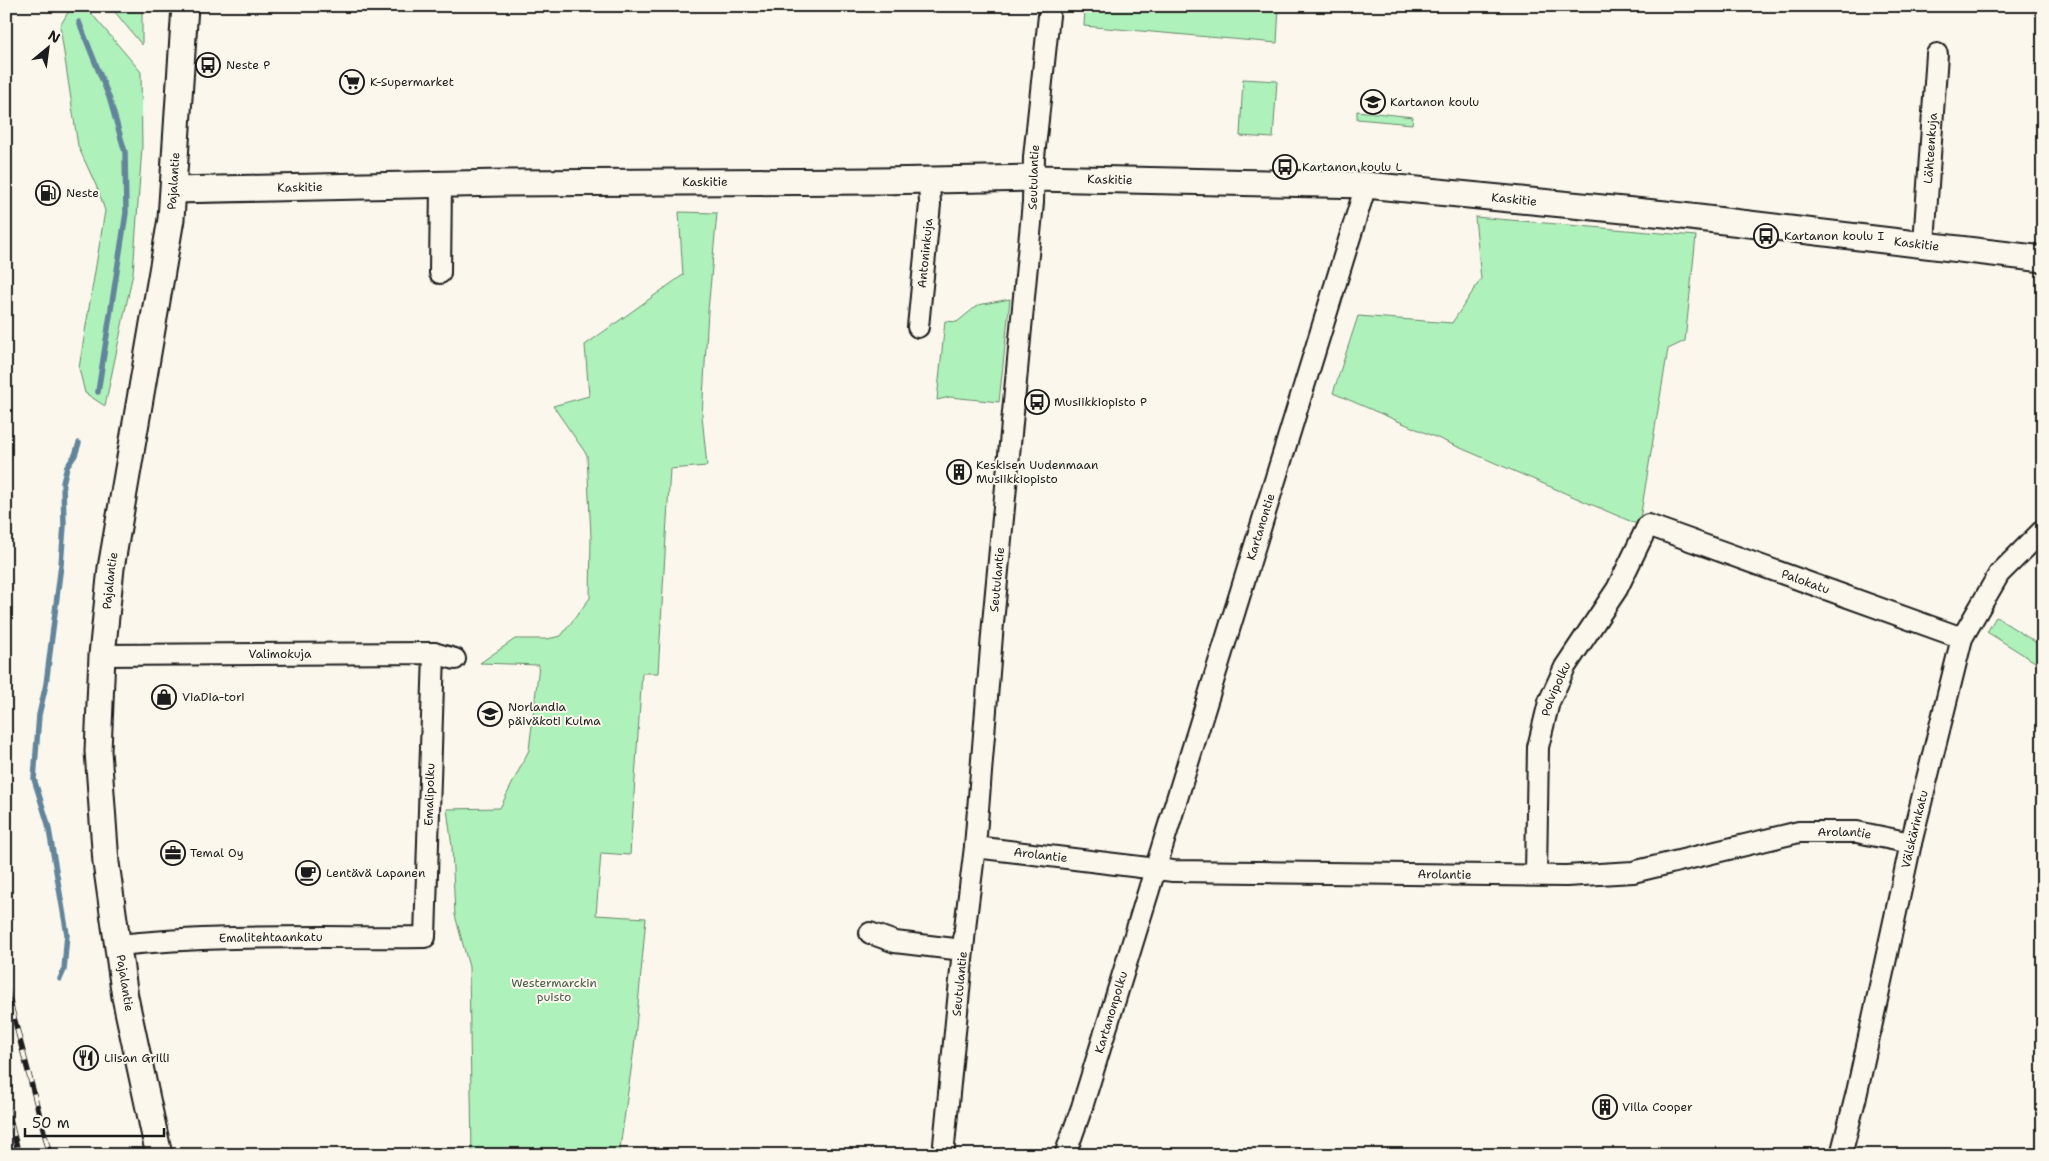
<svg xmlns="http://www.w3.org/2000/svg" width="2049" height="1161" font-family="'Shantell Sans',sans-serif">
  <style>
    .green { fill: #aff1ba; stroke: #66866b }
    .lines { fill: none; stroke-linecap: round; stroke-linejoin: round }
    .stream { stroke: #62859b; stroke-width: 5.5 }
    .minor-casing { stroke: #1c1c1c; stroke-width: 24 }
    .tertiary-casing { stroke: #1c1c1c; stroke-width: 29 }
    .minor { stroke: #fbf7ec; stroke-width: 20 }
    .tertiary { stroke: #fbf7ec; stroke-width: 25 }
    .rail-casing { stroke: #1c1c1c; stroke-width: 5.5 }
    .rail { stroke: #fbf7ec; stroke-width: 4; stroke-dasharray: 11; stroke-linecap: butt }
    .labels { text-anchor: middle; stroke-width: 4; stroke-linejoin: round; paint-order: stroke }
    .poi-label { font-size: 12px; fill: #1c1c1c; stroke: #fbf7ec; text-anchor: start }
    .street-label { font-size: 12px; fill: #1c1c1c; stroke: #fbf7ec }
    .park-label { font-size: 12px; fill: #485c4b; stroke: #fbf7ec }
  </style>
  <rect width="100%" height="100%" fill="#fbf7ec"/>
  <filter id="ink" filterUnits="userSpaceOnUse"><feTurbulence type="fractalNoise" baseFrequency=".02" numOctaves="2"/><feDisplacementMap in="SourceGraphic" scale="10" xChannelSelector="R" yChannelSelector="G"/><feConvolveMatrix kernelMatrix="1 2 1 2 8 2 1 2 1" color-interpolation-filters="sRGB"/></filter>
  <g filter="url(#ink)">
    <!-- green -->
    <path class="green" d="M76 6H82L91 13 141 72 142 147 133 273 105 406 85 393 79 368 105 211 99 192 78 146 60 26 70 9Z
      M110 6H142V45Z
      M1085 6H1279L1277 43 1084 26Z
      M1243 79 1277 81 1273 138 1240 136Z
      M1357 111 1413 117 1412 124 1357 119Z
      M679 212 717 213 708 311 702 416 707 466 670 469 658 673H642L630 855 601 853 596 915 646 918 634 1049 619 1155H472L469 967 455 915 452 847 447 809 500 808 529 750 539 665 480 663 515 639H547L561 636 590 598 591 537 587 455 553 406 589 396 585 345 683 275Z
      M1475 217 1696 236 1685 341 1668 349 1639 525 1333 393 1358 316 1452 323 1481 279Z
      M1010 299 999 402 950 397 937 400 945 321 957 322 978 305Z
      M1996 617 2043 647V667L1987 632Z"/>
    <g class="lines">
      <!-- stream -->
      <path class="stream" d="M79 22 109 97 125 152 126 213 98 392
        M60 979 64 970 67 934 48 824 34 779 39 715 46 684 61 565 64 525 63 483 67 467 75 455 79 443"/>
      <defs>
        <g id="minor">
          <path id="s1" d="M1924 243 1937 54"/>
          <path d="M440 273 441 184"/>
          <path id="s2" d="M918 327 930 204 929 180"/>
          <path id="s3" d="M102 655 434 653 455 659"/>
          <path id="s4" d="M975 847 1173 871 1566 876 1633 872 1799 832H1857L1911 843"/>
          <path id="s5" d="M1536 875 1538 747 1549 702 1565 667 1617 589 1648 525 1962 638"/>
          <path d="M870 933 895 942 963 950"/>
          <path id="s6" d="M119 945C220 934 323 938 425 937L434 653"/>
          <path id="s7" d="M943 1155 966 919 975 847 993 623 1033 202 1034 157 1050 6"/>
          <path id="s8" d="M1065 1155 1082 1107 1366 185"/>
          <path id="s9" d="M1841 1155 1857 1092 1911 843 1962 638 1999 574 2043 530"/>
        </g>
        <g id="tertiary">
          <path id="s10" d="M174 190 502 183 879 181 1034 178 1366 185 1665 214 2043 259"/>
          <path id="s11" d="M159 1155 125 997 106 863 98 751 102 655 111 568 171 219 185 6"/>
        </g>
      </defs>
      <!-- minor casing -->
      <use href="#minor" class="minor-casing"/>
      <!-- tertiary casing -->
      <use href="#tertiary" class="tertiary-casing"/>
      <!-- minor -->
      <use href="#minor" class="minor"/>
      <!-- tertiary -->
      <use href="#tertiary" class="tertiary"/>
      <defs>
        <path id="rail" d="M6 987 50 1155
          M6 1104 19 1155"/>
      </defs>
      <!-- rail casing -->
      <use href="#rail" class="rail-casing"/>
      <!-- rail -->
      <use href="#rail" class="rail"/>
    </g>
  </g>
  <!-- icons -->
  <defs>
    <symbol id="bus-ring" viewBox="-11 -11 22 22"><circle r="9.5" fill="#fbf7ec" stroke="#1c1c1c" stroke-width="1.5"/><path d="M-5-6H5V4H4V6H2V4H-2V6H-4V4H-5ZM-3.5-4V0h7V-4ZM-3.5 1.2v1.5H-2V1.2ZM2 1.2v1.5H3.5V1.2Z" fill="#1c1c1c"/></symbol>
    <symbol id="supermarket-ring" viewBox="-11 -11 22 22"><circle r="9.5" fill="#fbf7ec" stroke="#1c1c1c" stroke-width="1.5"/><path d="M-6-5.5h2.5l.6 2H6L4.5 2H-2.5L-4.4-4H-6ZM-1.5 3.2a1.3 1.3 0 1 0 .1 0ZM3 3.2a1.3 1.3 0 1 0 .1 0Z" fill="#1c1c1c"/></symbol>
    <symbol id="school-ring" viewBox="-11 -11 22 22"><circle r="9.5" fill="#fbf7ec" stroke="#1c1c1c" stroke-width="1.5"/><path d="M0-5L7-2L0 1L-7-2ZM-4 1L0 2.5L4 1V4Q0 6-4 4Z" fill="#1c1c1c"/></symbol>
    <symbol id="fuel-ring" viewBox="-11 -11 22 22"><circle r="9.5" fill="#fbf7ec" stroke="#1c1c1c" stroke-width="1.5"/><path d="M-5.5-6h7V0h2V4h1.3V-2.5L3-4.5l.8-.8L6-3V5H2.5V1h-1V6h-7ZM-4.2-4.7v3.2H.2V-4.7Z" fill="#1c1c1c"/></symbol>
    <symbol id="building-ring" viewBox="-11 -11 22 22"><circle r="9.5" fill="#fbf7ec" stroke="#1c1c1c" stroke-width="1.5"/><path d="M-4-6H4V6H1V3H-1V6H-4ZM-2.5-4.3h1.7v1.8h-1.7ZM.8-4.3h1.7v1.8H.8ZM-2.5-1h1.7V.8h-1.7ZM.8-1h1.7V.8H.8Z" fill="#1c1c1c"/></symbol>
    <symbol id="shop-ring" viewBox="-11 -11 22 22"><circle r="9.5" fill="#fbf7ec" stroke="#1c1c1c" stroke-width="1.5"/><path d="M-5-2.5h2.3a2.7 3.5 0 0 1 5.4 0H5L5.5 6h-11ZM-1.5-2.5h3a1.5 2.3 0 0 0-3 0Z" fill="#1c1c1c"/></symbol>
    <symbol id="office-ring" viewBox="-11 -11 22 22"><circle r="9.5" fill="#fbf7ec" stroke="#1c1c1c" stroke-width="1.5"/><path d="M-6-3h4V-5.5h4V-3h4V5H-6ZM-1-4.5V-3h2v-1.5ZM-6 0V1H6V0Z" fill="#1c1c1c"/></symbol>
    <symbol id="cafe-ring" viewBox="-11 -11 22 22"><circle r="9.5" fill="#fbf7ec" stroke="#1c1c1c" stroke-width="1.5"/><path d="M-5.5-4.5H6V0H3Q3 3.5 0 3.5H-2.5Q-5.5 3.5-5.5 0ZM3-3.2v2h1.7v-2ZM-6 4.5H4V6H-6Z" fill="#1c1c1c"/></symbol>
    <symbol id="restaurant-ring" viewBox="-11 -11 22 22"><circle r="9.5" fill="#fbf7ec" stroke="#1c1c1c" stroke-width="1.5"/><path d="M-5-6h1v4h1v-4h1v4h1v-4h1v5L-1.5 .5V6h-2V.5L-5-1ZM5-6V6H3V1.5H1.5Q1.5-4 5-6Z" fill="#1c1c1c"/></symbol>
  </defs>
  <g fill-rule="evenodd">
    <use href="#bus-ring" x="194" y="51" width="28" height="28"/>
    <use href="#supermarket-ring" x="338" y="68" width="28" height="28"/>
    <use href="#school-ring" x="1359" y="88" width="28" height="28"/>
    <use href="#bus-ring" x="1271" y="153" width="28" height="28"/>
    <use href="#fuel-ring" x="34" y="179" width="28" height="28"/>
    <use href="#bus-ring" x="1752" y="222" width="28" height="28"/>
    <use href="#bus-ring" x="1023" y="388" width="28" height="28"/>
    <use href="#building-ring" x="945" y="458" width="28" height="28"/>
    <use href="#shop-ring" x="150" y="683" width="28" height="28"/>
    <use href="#school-ring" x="476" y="700" width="28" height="28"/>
    <use href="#office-ring" x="159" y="839" width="28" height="28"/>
    <use href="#cafe-ring" x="294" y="859" width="28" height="28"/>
    <use href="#restaurant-ring" x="72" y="1044" width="28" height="28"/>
    <use href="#building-ring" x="1591" y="1093" width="28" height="28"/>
  </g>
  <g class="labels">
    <!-- poi labels -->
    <g class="poi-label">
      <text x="226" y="69">Neste P</text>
      <text x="370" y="86">K-Supermarket</text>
      <text x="1390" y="106">Kartanon koulu</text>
      <text x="1302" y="171">Kartanon koulu L</text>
      <text x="66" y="197">Neste</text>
      <text x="1784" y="240">Kartanon koulu I</text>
      <text x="1054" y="406">Musiikkiopisto P</text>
      <text x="976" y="469">Keskisen Uudenmaan<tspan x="976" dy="14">Musiikkiopisto</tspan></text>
      <text x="182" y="701">ViaDia-tori</text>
      <text x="508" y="711">Norlandia<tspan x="508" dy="14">päiväkoti Kulma</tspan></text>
      <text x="190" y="857">Temal Oy</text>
      <text x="326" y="877">Lentävä Lapanen</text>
      <text x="104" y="1062">Liisan Grilli</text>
      <text x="1622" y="1111">Villa Cooper</text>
    </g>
    <!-- street labels -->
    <g class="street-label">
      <text dy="4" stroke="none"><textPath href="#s1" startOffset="95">Lähteenkuja</textPath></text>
      <text dy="4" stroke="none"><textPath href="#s7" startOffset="982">Seutulantie</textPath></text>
      <text dy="4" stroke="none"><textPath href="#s10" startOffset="936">Kaskitie</textPath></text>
      <text dy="4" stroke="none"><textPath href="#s11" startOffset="985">Pajalantie</textPath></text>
      <text dy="4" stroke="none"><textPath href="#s10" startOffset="531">Kaskitie</textPath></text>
      <text dy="4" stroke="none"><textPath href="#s10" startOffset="126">Kaskitie</textPath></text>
      <text dy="4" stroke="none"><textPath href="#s10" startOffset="1341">Kaskitie</textPath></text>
      <text dy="4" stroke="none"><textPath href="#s10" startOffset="1746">Kaskitie</textPath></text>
      <text dy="4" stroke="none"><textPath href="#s2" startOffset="74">Antoninkuja</textPath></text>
      <text dy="4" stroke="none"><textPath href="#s8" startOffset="658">Kartanontie</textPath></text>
      <text dy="4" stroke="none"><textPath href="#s11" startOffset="580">Pajalantie</textPath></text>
      <text dy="4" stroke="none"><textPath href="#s7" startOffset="578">Seutulantie</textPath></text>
      <text dy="4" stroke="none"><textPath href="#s5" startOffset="545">Palokatu</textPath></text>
      <text dy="4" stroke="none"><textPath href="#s3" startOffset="178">Valimokuja</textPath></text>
      <text dy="4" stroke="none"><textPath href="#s5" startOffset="189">Polvipolku</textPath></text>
      <text dy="4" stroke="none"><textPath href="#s6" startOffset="449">Emalipolku</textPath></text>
      <text dy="4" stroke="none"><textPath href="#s9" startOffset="334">Välskärinkatu</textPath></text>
      <text dy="4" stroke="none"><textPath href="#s4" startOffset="876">Arolantie</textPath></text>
      <text dy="4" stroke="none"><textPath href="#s4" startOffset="66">Arolantie</textPath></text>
      <text dy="4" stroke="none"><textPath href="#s4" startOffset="471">Arolantie</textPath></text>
      <text dy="4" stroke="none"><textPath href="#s6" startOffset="152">Emalitehtaankatu</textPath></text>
      <text transform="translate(125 983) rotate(81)" y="4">Pajalantie</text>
      <text dy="4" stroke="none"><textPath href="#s7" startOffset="172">Seutulantie</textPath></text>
      <text dy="4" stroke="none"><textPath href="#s8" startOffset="150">Kartanonpolku</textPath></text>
    </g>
    <!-- park labels -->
    <g class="park-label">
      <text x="554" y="987">Westermarckin<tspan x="554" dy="14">puisto</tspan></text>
    </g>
  </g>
  <!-- margin -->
  <rect width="2049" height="1161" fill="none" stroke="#fbf7ec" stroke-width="25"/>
  <rect x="12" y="12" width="2024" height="1136" fill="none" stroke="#1c1c1c" stroke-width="2" filter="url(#ink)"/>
  <!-- north arrow -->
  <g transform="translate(48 48) rotate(29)" stroke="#fbf7ec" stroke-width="4" paint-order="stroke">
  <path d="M0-4L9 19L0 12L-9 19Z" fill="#1c1c1c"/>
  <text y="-8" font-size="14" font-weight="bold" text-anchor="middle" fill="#1c1c1c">N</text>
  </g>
  <!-- scale -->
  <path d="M25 1128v8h139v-8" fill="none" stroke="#1c1c1c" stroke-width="2.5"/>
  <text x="32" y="1128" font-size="15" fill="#1c1c1c" stroke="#fbf7ec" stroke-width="4" paint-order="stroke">50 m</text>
</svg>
